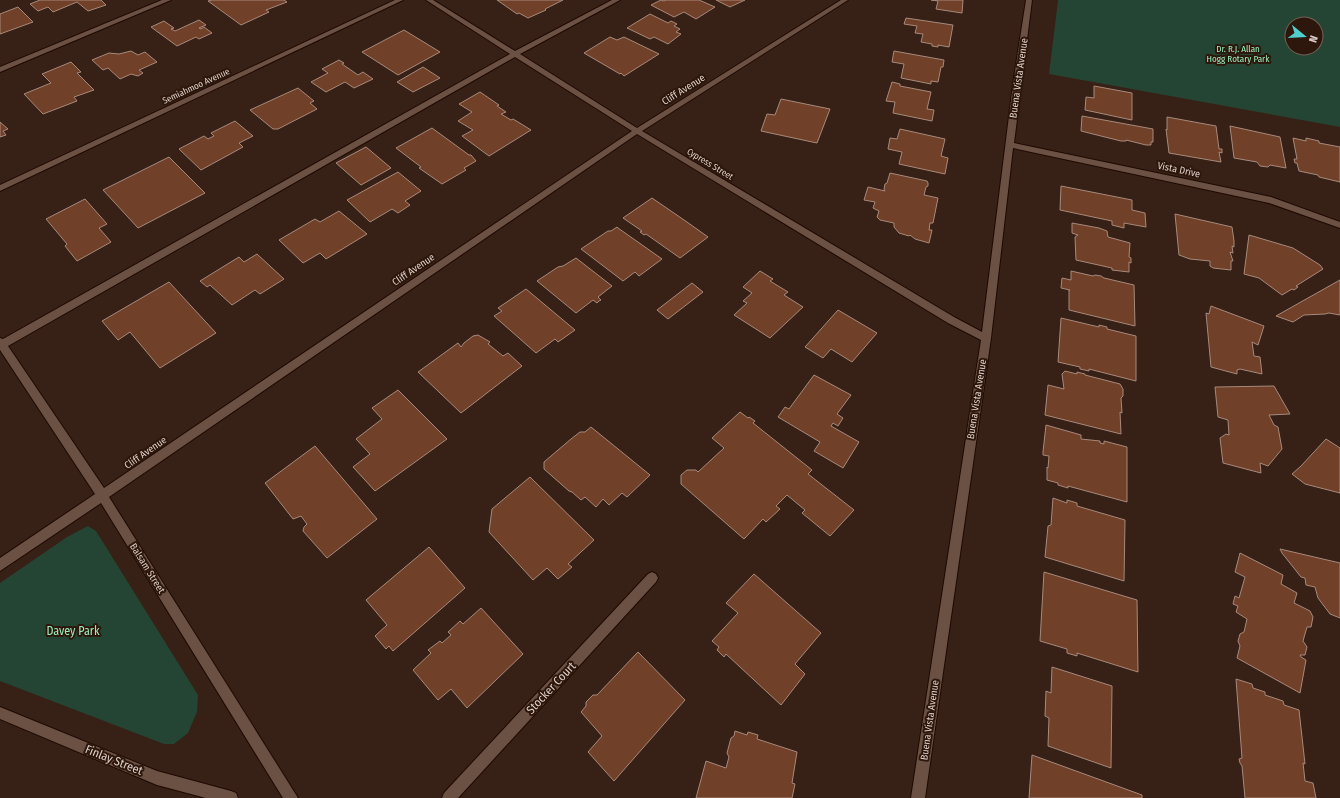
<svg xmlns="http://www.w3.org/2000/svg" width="1340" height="798" font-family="'Fira Sans Condensed',sans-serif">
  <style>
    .green { fill: #244533; fill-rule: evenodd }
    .building { fill: #704028; stroke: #a78a7c }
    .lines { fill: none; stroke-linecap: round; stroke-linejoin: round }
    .minor-casing { stroke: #1e0902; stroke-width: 2 }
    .minor { fill: #6b5144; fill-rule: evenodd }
    .labels { text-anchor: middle; stroke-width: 4; stroke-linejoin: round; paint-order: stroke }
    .far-park-label { font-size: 9px; fill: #99edbd; stroke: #2d170c }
    .far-street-label { font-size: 9px; fill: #dfcfc8; stroke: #2d170c }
    .street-label { font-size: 10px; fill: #dfcfc8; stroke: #2d170c }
    .near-park-label { font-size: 12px; fill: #99edbd; stroke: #2d170c }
    .near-street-label { font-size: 12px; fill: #dfcfc8; stroke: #2d170c }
  </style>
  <rect width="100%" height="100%" fill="#372015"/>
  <!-- green -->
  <path class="green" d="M1058 0H1340V127L1049 74ZM1292 24H1316V48H1292Z
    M88 526 96 531 198 695 197 712 188 733 174 744H164L0 681V583L67 537Z"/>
  <!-- building -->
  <path class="building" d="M40 0H101L106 5 88 11 77 2 53 12 48 7 38 11 30 4Z
    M212 0H284L287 2 266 10 269 12 241 25 208 1Z
    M497 0H563L545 9 546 10 528 18 519 13 517 14Z
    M661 0 664 1 666 0H699L715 7 696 19 684 12 674 17 651 5Z
    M716 0H745L730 7Z
    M931 0H963L962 13 936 9 938 1Z
    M18 7 33 22 0 34V14Z
    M650 14 668 23 671 21 677 24 674 26 680 29 676 32 681 34 668 44 654 37 650 39 627 28Z
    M906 18 953 25 949 47 938 45V47L932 46V44L921 42 923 34 915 33 917 26 904 24Z
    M199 20 206 25 199 28 201 29 204 27 212 33 199 39 196 37 177 46 151 27 164 21 174 28 171 29 175 31Z
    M404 30 440 52 398 75 362 52Z
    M610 37 617 40 624 37 659 54 624 76 621 73 620 74 584 53Z
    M131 51 138 55 145 52 157 62 139 70 143 73 138 76 131 74 120 79 108 68 103 70 92 60 109 53 119 54Z
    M894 51 944 60 943 67H941L938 82 931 81V84L901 78 904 64 892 62Z
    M339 60 344 63 342 64 358 75 363 72 373 79 354 88 345 82 326 92 311 82 328 73 322 69Z
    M71 62 81 72 77 73 94 90 74 97 77 101 43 114 24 94 51 83 42 74Z
    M423 67 440 78 413 92 397 82Z
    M892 82 900 84V86L931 92 927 109 934 110 932 121 893 113 895 102 886 101Z
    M1094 86 1132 93V120L1085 110 1086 97 1094 98Z
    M298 88 314 101 310 103 317 109 278 129H273L250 110Z
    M480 92 499 105 497 106 506 112 501 114 511 120 513 119 518 122 531 130 489 156 462 136 473 130 458 121 472 112 459 104Z
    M781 99 830 109 817 143 761 131 767 114 775 115Z
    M1082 116 1153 129V142H1151V145H1146L1126 140V141H1121L1081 131Z
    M1167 117 1216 126 1219 149H1222V153L1219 152 1221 162 1169 153 1166 129 1167 130Z
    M235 121 253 136 239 143 243 147 201 170 179 149 204 136 208 139 214 136 211 133Z
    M0 122 8 129 3 131 6 135 0 137Z
    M1230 126 1280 137 1286 168 1270 165 1268 167 1260 166 1257 162 1234 158Z
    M432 128 469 155H471L476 161 464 168 466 170 442 184 419 168 421 167 396 148Z
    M900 129 945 139 941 156 948 158 945 174 899 164 902 152 888 149 890 138 897 139Z
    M1293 138 1306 141V138L1319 141V143L1340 147V182L1319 177 1318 175 1299 171 1297 163H1295L1294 159H1297Z
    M366 147 391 168 361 185 336 163Z
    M169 157 205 193 138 228 103 190Z
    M398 172 421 191 405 201 410 205 398 213 392 209 370 222 347 200Z
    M890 173 927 181 928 183V186L926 187 924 195 938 198 933 223H930L929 230H932L929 243 915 239 910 235 909 236 899 233 894 227V223L880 220 877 217 879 211 873 208 875 202 864 200 868 187 885 191 884 189 885 184 887 183Z
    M1061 186 1132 200V210L1145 213 1146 227 1124 223V228L1112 225V221L1060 210Z
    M652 198 687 222 708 237 680 258 646 234 644 235 640 232 642 231 623 218Z
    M85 199 107 224 99 228 111 242 77 261 65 246 67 244 46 219Z
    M339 211 367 234 326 259 320 253 303 263 279 240 315 219 320 222Z
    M1175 214 1232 227 1234 241V247L1232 246 1233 253 1230 252 1233 261H1231V270L1213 268 1210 266V261L1190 259 1179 255Z
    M1072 223 1099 228 1107 231 1108 237 1130 243 1129 257 1131 258V263L1129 262V272L1112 270V268L1076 260 1075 237 1078 235 1072 233Z
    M617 227 618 228 662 259 639 276 635 272 623 281 581 249 608 231H611Z
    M1249 235 1293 248 1320 265 1323 269 1296 286 1298 287 1294 290 1292 289 1282 295 1259 278 1244 274Z
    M257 254 284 279 260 294 255 290 232 305 210 285 207 287 200 281 239 257 244 262Z
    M576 258 612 286 598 297 601 300 599 301 597 303 593 300 576 313 537 281 558 267 563 266Z
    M760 271 773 279 770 281 788 292 784 295 803 307 770 338 734 315 747 303 743 301 752 293 743 287Z
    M1071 271 1093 276 1095 275 1101 276 1104 278 1134 285 1135 326 1069 310V290H1070L1061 288 1062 278 1071 280Z
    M1340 280V315L1329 313 1325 314 1304 315 1293 322 1276 316Z
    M169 282 216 333 160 368 130 332 118 340 102 321Z
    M692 283 703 292 668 319 657 310Z
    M526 289 575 330 558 342 555 339 536 353 494 316 502 311 498 308Z
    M1211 306 1264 326 1258 345 1252 342 1254 356 1260 357 1262 374 1240 369 1237 370V374L1211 367 1206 313 1209 314Z
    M838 310 877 333 852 362 831 349 823 358 805 347Z
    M1061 318 1099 327V325L1107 327V329L1136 336V381L1089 369V371L1080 369V367L1058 362Z
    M478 335 490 342 488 344 503 356 508 353 522 366 461 413 418 372 458 343 461 347 464 343 473 336Z
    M1065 371 1077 374V372L1085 374V375L1120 384 1123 389V396L1121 398 1122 413 1120 412 1121 434 1045 415 1048 385 1064 389 1062 374Z
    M814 375 851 395 837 414 843 418 838 426 833 423 831 426 859 442 843 468 814 451 820 442 778 417 785 407 789 409Z
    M1274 386 1290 414 1269 415 1274 425 1278 427 1282 449 1268 466 1260 463 1261 473 1223 463 1220 438 1226 434 1229 435 1228 420 1218 417 1215 387Z
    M398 390 447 439 375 491 353 467 370 454 356 439 382 419 372 408Z
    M740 412 748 418 749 417 755 421 753 423 812 470 808 474 854 510 830 536 802 513 805 510 787 495 776 506 780 509 766 522 763 519 744 539 681 484V475L687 470H696L698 472 724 448 712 438Z
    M1046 425 1081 435V439L1100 441V443L1104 444V441L1127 447V502L1068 486V488L1058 485V483L1047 480V467L1048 468 1049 456 1043 455V452Z
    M591 427 650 475 627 497 622 493 609 505 603 499 596 507 585 497 581 500 572 492 569 491 544 469V462L571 439 580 432H585Z
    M1326 439 1340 448V493L1305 484 1292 474 1301 466Z
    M315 446 377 519 327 558 303 531 304 527 307 524 301 516 293 519 265 483Z
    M530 477 594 540 568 564 572 567 558 579 547 568 533 580 489 532 492 509Z
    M1053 498 1067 503V500L1077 503V506L1125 520 1124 581 1045 557 1048 526 1051 525Z
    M429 547 465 588 393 651 389 646 386 649 375 636 387 625 366 600Z
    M1280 549 1340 563V618L1330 614 1318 598 1315 587 1306 585 1305 578 1301 577 1282 553Z
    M1240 553 1283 575 1281 584 1297 593 1294 603 1310 611 1313 617 1311 627H1307L1303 641 1307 647 1305 655H1300L1301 657 1306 660 1300 693 1237 658 1240 646 1238 641 1240 634 1244 632 1247 619 1236 612 1238 606 1233 604 1235 596 1239 598 1245 577 1235 572Z
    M1044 572 1137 600 1138 672 1077 653V656L1067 653V649L1040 641Z
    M754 574 821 633 795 664 805 674 781 705 726 654 724 657 717 650 719 647 712 641 738 613 726 603Z
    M481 608 523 654 467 708 451 689 438 700 413 670 431 653 428 650 440 641 442 643 451 635 448 632 460 621 463 624Z
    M638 652 685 700 614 781 588 752 602 736 581 712 586 706V702L593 695H597Z
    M1052 667 1112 686 1111 768 1048 746 1049 718 1045 716 1046 691 1051 693Z
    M1236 679 1252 684 1253 688 1265 692V695L1283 701 1284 705 1299 710 1305 764 1303 763 1305 781 1313 783 1316 798H1245L1242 766 1240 763 1239 759 1242 758Z
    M735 731 747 735 748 732 758 735 757 739 797 752 792 783 795 784 792 798H696L706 761 726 768 729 757 727 753 731 738 734 736Z
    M1032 755 1142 795V798H1029Z"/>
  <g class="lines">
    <defs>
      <path id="minor" d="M162 0H171L0 72V67Z
        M395 0H403L0 191V185Z
        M426 0H433L515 51 612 0H620L520 54 637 128 841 0H848L642 131 954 317 982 332 1013 84 1026 0H1032L1014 143 1271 197 1340 222V228L1269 203 1013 148 991 338 925 798H911L981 340 948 323 637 134 109 497 298 798H283L101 503 0 571V558L95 494 0 350V338L3 339 510 54ZM515 57 632 131 104 488 8 346Z
        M652 572 656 574 658 578 656 582 458 798H442L444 793 648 574Z
        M0 707 157 771 231 791 236 793 238 798H206L157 785 0 719Z"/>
    </defs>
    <!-- minor casing -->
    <use href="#minor" class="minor-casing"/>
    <!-- minor -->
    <use href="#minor" class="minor"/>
  </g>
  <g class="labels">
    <!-- far-park labels -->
    <g class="far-park-label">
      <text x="1238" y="52">Dr. R.J. Allan<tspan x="1238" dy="10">Hogg Rotary Park</tspan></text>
    </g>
    <!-- far-street labels -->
    <g class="far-street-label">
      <text transform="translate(196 86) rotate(-25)" y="3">Semiahmoo Avenue</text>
      <text transform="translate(710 164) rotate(31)" y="3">Cypress Street</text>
    </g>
    <!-- street labels -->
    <g class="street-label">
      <text transform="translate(1018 78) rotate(-82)" y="4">Buena Vista Avenue</text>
      <text transform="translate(683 89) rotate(-32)" y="4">Cliff Avenue</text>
      <text transform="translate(1179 169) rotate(12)" y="4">Vista Drive</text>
      <text transform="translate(413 269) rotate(-34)" y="4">Cliff Avenue</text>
      <text transform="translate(976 399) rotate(-81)" y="4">Buena Vista Avenue</text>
      <text transform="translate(145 452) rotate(-35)" y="4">Cliff Avenue</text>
      <text transform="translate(148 568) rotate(58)" y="4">Balsam Street</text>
      <text transform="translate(929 720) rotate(-82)" y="4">Buena Vista Avenue</text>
    </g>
    <!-- near-park labels -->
    <g class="near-park-label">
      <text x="73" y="635">Davey Park</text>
    </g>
    <!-- near-street labels -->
    <g class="near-street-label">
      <text transform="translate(551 688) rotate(-47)" y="4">Stocker Court</text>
      <text transform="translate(114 760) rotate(22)" y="4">Finlay Street</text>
    </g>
  </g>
  <!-- north arrow -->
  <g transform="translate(1304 36) rotate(108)"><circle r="19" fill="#2d170c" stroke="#746157"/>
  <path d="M0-3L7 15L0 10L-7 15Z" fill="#52cdcd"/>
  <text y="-6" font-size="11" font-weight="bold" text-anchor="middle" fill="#dfcfc8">N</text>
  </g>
</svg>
